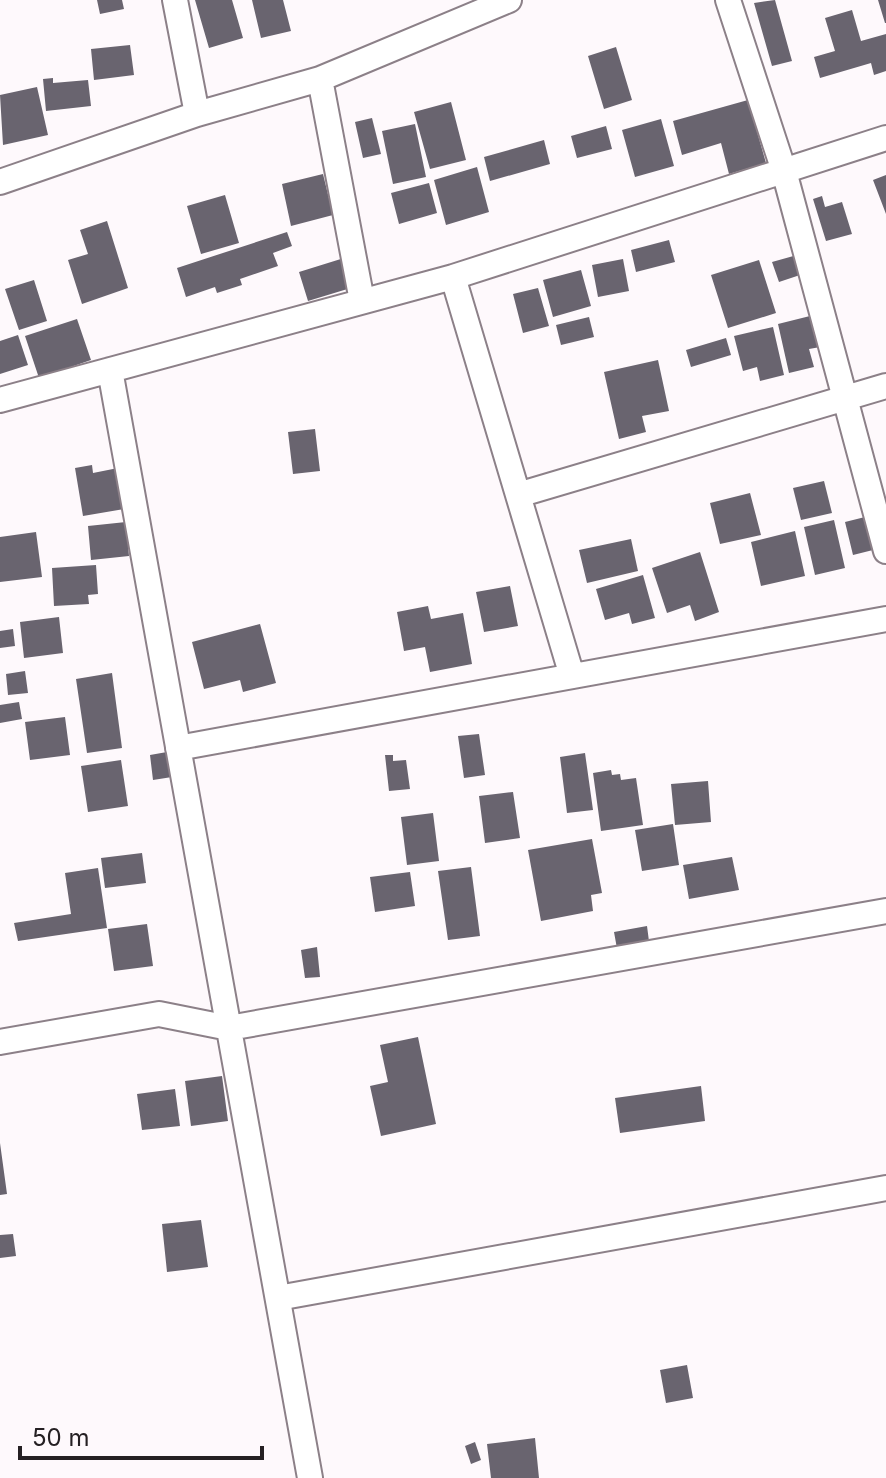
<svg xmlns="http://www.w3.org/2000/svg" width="886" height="1478" font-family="Inter,sans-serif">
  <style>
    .building { fill: #69646f }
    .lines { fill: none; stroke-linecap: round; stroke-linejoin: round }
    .minor-casing { stroke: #8c8088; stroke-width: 28 }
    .minor { stroke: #fff; stroke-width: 24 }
  </style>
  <rect width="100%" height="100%" fill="#fef9fc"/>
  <!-- building -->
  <path class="building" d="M97 0H122L124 9 100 14Z
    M195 0H232L243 38 209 48Z
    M252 0H283L291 31 261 38Z
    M775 0 792 61 772 66 754 3Z
    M878 0H886V23H885Z
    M852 10 861 41 886 34V71L874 75 871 63 820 78 814 57 835 51 825 18Z
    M130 45 134 75 94 80 91 49Z
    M616 47 632 100 604 109 588 56Z
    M53 78V83L88 80 91 106 46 111 43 79Z
    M37 87 48 135 3 145 0 95Z
    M748 100 766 163 729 174 721 143 682 155 673 121Z
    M451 102 466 160 430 169 414 112Z
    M372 118 381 154 363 158 355 122Z
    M661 119 674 166 635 177 622 130Z
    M415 124 426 177 393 184 382 131Z
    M606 126 612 149 577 158 571 136Z
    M544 140 550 164 490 181 484 157Z
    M477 167 489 212 446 225 434 180Z
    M323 174 333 215 291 226 282 184Z
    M886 175V214L873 180Z
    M429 183 437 213 399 224 391 193Z
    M225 195 239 243 201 254 187 206Z
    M822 196 825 207 842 202 852 234 826 241 813 199Z
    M107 221 128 288 82 304 68 260 88 254 80 230Z
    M287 232 292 246 273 253 278 266 240 279 242 285 217 293 215 287 186 297 177 268Z
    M669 240 675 262 636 272 631 250Z
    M797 255 803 274 779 282 772 262Z
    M344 258 354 287 308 301 299 272Z
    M623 259 629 291 598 297 592 265Z
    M759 260 776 313 728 328 711 275Z
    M581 270 591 306 553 317 543 280Z
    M34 280 47 321 19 330 5 289Z
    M538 288 549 326 523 333 513 294Z
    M818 314 826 346 809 349 814 367 789 373 778 324Z
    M589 317 594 337 561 345 556 325Z
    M77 319 91 360 39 378 25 336Z
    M773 327 784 375 760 381 757 367 743 371 734 336Z
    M18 335 28 365 0 374V341Z
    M726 338 731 355 691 367 686 350Z
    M658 360 669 411 642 416 646 432 619 439 604 372Z
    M315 429 320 471 293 474 288 432Z
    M92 465 93 473 123 467 130 508 83 516 75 468Z
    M824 481 832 513 801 520 793 488Z
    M750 493 761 535 720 544 710 503Z
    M873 515 881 548 853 555 845 522Z
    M834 520 845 568 815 575 804 527Z
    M126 522 129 556 91 560 88 526Z
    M795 531 805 576 761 586 751 542Z
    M36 532 42 577 0 582V537Z
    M631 539 638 571 587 583 579 550Z
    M700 552 719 612 695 621 690 605 667 613 652 568Z
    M96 565 98 594 88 595 89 604 54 606 52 568Z
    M643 575 655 618 632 624 629 613 605 620 596 589Z
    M510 586 518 626 484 632 476 592Z
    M428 606 431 619 463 613 472 664 430 672 425 647 404 651 397 612Z
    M59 617 63 653 24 658 20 622Z
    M260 624 276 683 243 692 240 680 204 689 192 642Z
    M13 629 15 646 0 648V631Z
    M25 671 28 693 8 695 6 674Z
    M112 673 122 748 87 753 76 679Z
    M19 702 22 719 0 723V705Z
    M65 717 70 755 30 760 25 722Z
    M479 734 485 775 464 778 458 736Z
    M167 752 172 777 153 780 150 755Z
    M585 753 593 810 567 813 560 757Z
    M385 755H393V761L406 760 410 789 389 791Z
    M121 760 128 806 88 812 81 766Z
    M611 770 612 775 620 774 621 780 636 778 643 825 601 831 593 773Z
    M708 781 711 822 675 825 671 784Z
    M513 792 520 838 485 843 479 796Z
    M433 813 439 861 407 865 401 817Z
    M673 824 679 865 642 871 635 830Z
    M592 839 602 893 591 895 593 911 541 921 528 850Z
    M142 853 146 883 105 888 101 858Z
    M732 857 739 890 689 899 683 865Z
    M471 867 480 936 448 940 438 871Z
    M98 868 107 928 18 941 14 923 71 914 65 873Z
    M410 872 415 906 375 912 370 877Z
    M147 924 153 966 114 971 108 929Z
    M647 926 650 949 618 954 614 932Z
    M317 947 320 977 305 978 301 950Z
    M418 1037 436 1124 381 1136 370 1086 388 1082 380 1045Z
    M222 1076 228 1121 191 1126 185 1081Z
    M701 1086 705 1121 620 1133 615 1098Z
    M175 1089 180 1126 142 1130 137 1094Z
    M0 1143 7 1194 0 1195Z
    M201 1220 208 1267 167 1272 162 1224Z
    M13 1234 16 1256 0 1258V1235Z
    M687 1365 693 1398 666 1403 660 1370Z
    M535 1438 539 1478H491L487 1444Z
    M475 1442 481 1460 471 1464 465 1446Z"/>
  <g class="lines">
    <defs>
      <path id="minor" d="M175 0 197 114
        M728 0 784 171 886 551
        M320 79 362 301
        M0 182 197 114 320 79 509 0
        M453 277 572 676
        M110 370 310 1478
        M0 400 453 277 886 138
        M518 495 886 386
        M178 748 886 619
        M0 1042 159 1014 229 1028 886 911
        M278 1298 886 1188"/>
    </defs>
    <!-- minor casing -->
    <use href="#minor" class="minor-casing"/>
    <!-- minor -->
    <use href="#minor" class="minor"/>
  </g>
  <!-- scale -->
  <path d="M20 1446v12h242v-12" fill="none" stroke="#252023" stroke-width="4"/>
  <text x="32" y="1446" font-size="24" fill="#252023" stroke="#fef9fc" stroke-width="6" paint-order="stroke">50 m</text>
</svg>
